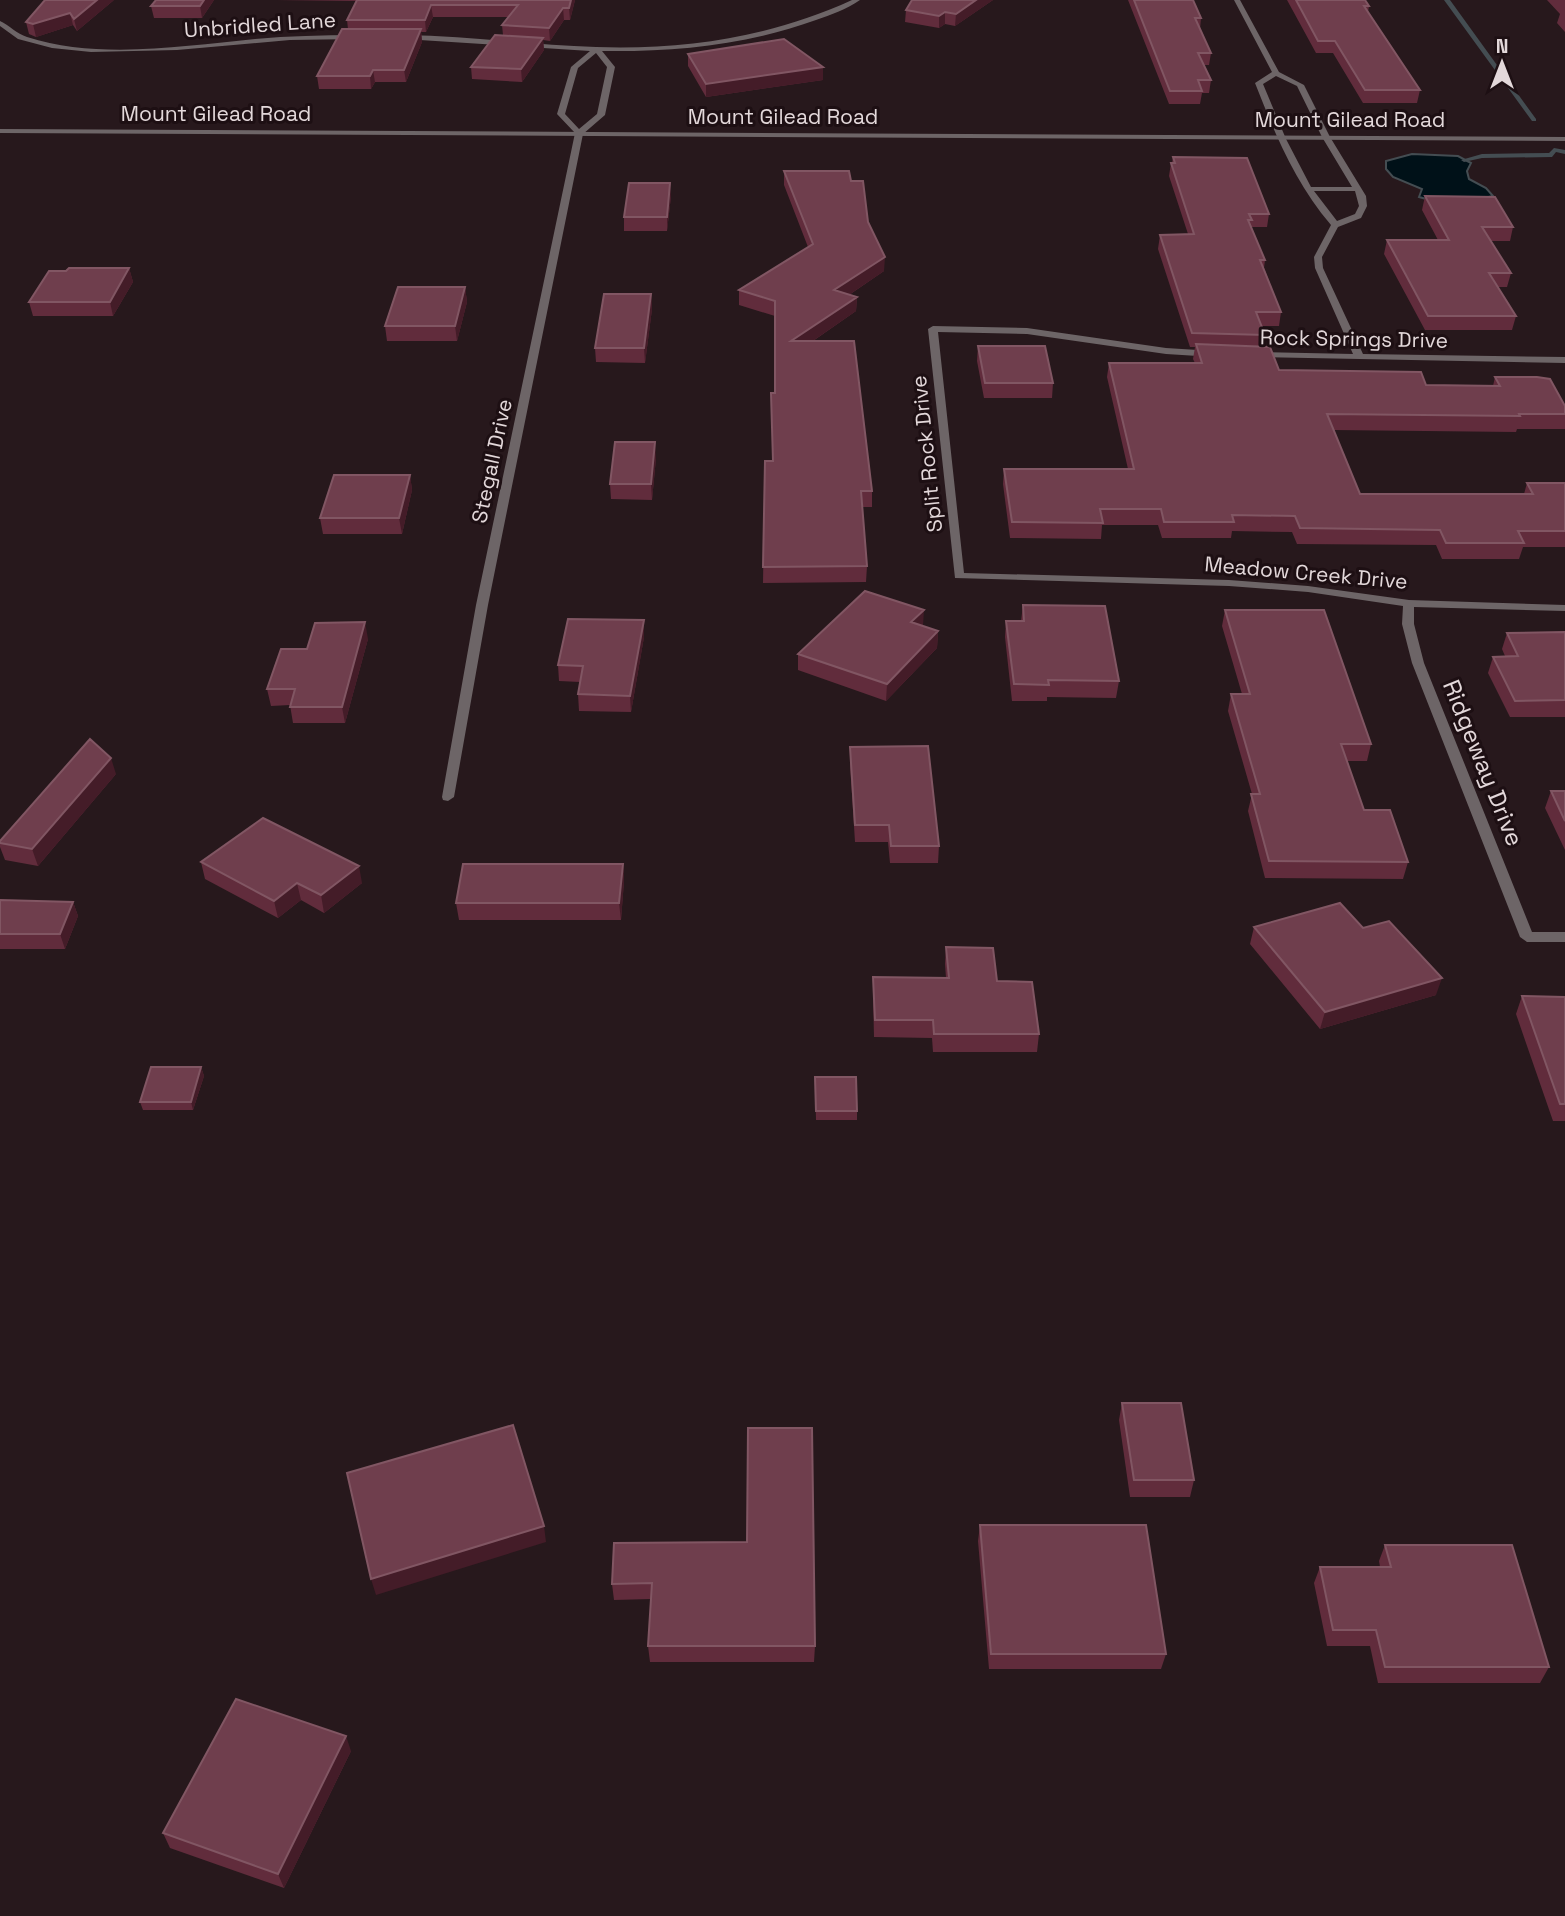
<svg xmlns="http://www.w3.org/2000/svg" width="1565" height="1916" font-family="'Space Grotesk',sans-serif">
  <style>
    .water { fill: #001118; stroke: #444d52; stroke-width: 2 }
    .lines { fill: none; stroke-linecap: round; stroke-linejoin: round }
    .stream { fill: #444d52; fill-rule: evenodd }
    .minor { fill: #6d6567; fill-rule: evenodd }
    .tertiary { fill: #6d6567; fill-rule: evenodd }
    .wall { fill: #612c3c }
    .shaded-wall { fill: #441c28 }
    .building { fill: #6f3e4d; stroke: #815663; stroke-width: 2 }
    .labels { text-anchor: middle; stroke-width: 6; stroke-linejoin: round; paint-order: stroke }
    .far-street-label { font-size: 21px; fill: #e3d8da; stroke: #1d0f13 }
    .street-label { font-size: 24px; fill: #e3d8da; stroke: #1d0f13 }
  </style>
  <rect width="100%" height="100%" fill="#27181c"/>
  <!-- water -->
  <path class="water" d="M1412 154 1458 156 1471 163 1467 171 1469 179 1486 188 1493 196C1468 202 1444 205 1419 197L1422 189 1393 177 1386 169V161Z"/>
  <g class="lines">
    <!-- stream -->
    <path class="stream" d="M1444 0H1450L1536 119V121H1532Z
      M1554 148 1565 150V154L1556 152 1552 157 1482 158 1464 162 1461 160 1482 154 1549 153Z"/>
    <!-- minor -->
    <path class="minor" d="M852 0H860C847 9 831 15 816 20 747 45 675 52 602 51L615 67 605 115 583 134 488 605 454 797 448 801 443 800 442 797 476 605 575 133 557 114 571 67 590 51 404 39 401 37 404 35C468 36 532 45 596 47 685 50 771 37 852 0ZM596 53 607 67 597 114 579 129 565 114 578 68Z
      M1234 0H1240L1279 72 1304 85 1330 137 1366 196 1367 206 1361 218 1338 227 1322 257 1323 268 1363 354 1565 357V363L1252 357 1250 355 1255 352 1353 354 1315 268 1314 257 1331 225C1295 183 1275 134 1255 83L1272 72ZM1276 76 1297 86 1322 137 1352 187H1311L1286 139 1263 84ZM1314 191H1355L1359 206 1355 214 1337 221Z
      M0 21C9 25 17 34 27 37 99 60 182 46 255 39 289 36 322 35 356 35L359 37 356 39 290 40 177 50 91 52 52 48 18 39 0 26Z
      M933 326 1027 328 1166 348 1214 351 1219 354 1214 357 1166 354 1027 334 938 332 964 573 1229 580 1308 586 1409 600 1565 605V611L1414 607V624L1424 663 1532 932H1565V942H1527L1520 937 1412 663 1402 624 1403 606 1308 592 1229 586 955 578 928 329Z"/>
    <!-- tertiary -->
    <path class="tertiary" d="M0 129 1565 137V141L0 133Z"/>
  </g>
  <!-- wall -->
  <path class="wall" d="M114 0 77 31 73 25 36 37 29 34 26 22Z
    M214 0 202 18H154L151 6Z
    M276 0H575L570 20H564L550 41 543 40 544 50 522 82 472 79 471 67 503 35 502 25 509 17H433L426 32H421L422 42 406 82H375L371 89H319L317 76 348 29 347 20 357 1Z
    M912 0H993L955 26 945 24 939 28 905 22 906 10Z
    M1128 0H1193L1201 18 1200 29 1211 53 1209 65H1204L1211 80 1209 93H1202L1200 104H1169Z
    M1287 0H1365L1369 6 1368 12 1420 90 1417 103H1363L1333 53H1316Z
    M1547 0H1565V32L1557 23 1560 14Z
    M688 54 823 67V80L706 97 688 66Z
    M1173 157 1269 214 1267 227H1251L1265 260 1264 268 1281 312 1279 326H1261L1265 335 1263 346 1279 370 1426 385 1493 386 1495 377 1565 406V429H1517L1516 432 1333 430 1360 494H1524L1527 483H1565V547H1523L1519 559H1442L1436 545 1297 544 1292 532 1232 531 1231 538H1162L1158 525H1102L1101 539 1010 538 1003 484 1004 469H1128L1107 377 1109 363H1195L1193 359 1195 347H1190L1158 249 1160 235 1188 234 1169 176 1171 163H1172Z
    M784 171 851 181 868 222 884 271 849 295 857 297 856 311 813 341 872 491V507H862L867 566 866 582 763 583 765 461H773L775 316 739 305V290L808 247 784 185Z
    M671 196 667 231H624V217Z
    M1425 196 1513 227 1510 241H1491L1511 273 1507 287H1497L1516 316 1512 330H1425L1384 254 1387 240H1438L1422 210Z
    M129 268 133 282 113 316H33L29 302 66 271Z
    M465 287 467 302 457 341H387L385 326Z
    M651 294 652 309 645 363 596 362 595 348Z
    M978 346 1053 383 1052 398H984L977 361Z
    M656 458 652 500 611 499 610 484Z
    M410 475 412 490 402 534H323L320 518Z
    M1023 605 1119 681 1116 698 1047 697V701H1012L1005 637 1006 621H1021Z
    M1225 610 1371 744 1367 761H1347L1364 810 1408 862 1403 879 1265 878 1248 811 1252 794 1228 711 1231 694H1242L1222 626Z
    M923 626 938 631 937 648 886 701 798 670V654Z
    M1565 632V717H1510L1488 673 1493 657 1505 656 1502 649 1507 633Z
    M644 637 631 712 579 711 578 694 580 682 559 681 558 665Z
    M368 639 345 723H293L290 705 271 706 267 689Z
    M850 747 939 846 938 863H890L888 842H855L850 764Z
    M116 774 38 866 5 860 0 847V841Z
    M1551 791H1565V850L1545 808Z
    M201 862 362 883 324 913 301 900 278 918 205 879Z
    M623 864 624 881 621 920H459L456 903Z
    M0 900 73 902 78 916 65 949H0Z
    M1254 927 1363 928 1436 995 1320 1029 1250 944Z
    M946 947 997 981 1039 1034 1037 1052H933L932 1038 874 1037 873 994V977L946 978 945 964Z
    M1522 996 1565 997V1121H1553L1516 1014Z
    M201 1067 204 1076 193 1110H143L140 1102Z
    M815 1077 857 1111V1120H816Z
    M1122 1403 1194 1480 1190 1497H1130L1119 1420Z
    M980 1525 1166 1654 1161 1669H989L978 1541Z
    M614 1543 815 1646 814 1662H650L648 1646 651 1599 614 1600 612 1584Z
    M1385 1545 1549 1667 1540 1683H1378L1370 1646H1327L1314 1583 1320 1567H1380L1379 1561Z
    M351 1751 284 1888 170 1848 163 1833Z"/>
  <!-- shaded-wall -->
  <path class="shaded-wall" d="M97 0H114L77 31 74 19Z
    M204 0H214L202 18 200 6Z
    M571 0H575L570 20 569 8Z
    M976 0H993L955 26 956 14Z
    M431 5 433 17 426 32 425 20Z
    M563 8 564 20 550 41 549 28Z
    M945 12V24L939 28V16Z
    M70 13 73 25 36 37 33 24Z
    M421 29 422 42 406 82 404 70Z
    M543 38 544 50 522 82 521 69Z
    M823 67V80L706 97V84Z
    M373 70 375 82 371 89 370 76Z
    M670 183 671 196 667 231V217Z
    M885 257 884 271 834 305V290Z
    M129 268 133 282 113 316 110 302Z
    M465 287 467 302 457 341 455 326Z
    M651 294 652 309 645 363 644 348Z
    M857 297 856 311 791 356V341Z
    M655 442 656 458 652 500 651 484Z
    M410 475 412 490 402 534 399 518Z
    M924 610 923 626 911 622Z
    M644 620V637L631 712 630 696Z
    M365 622 368 639 345 723 342 707Z
    M938 631 937 648 886 701 887 684Z
    M111 758 116 774 38 866 32 849Z
    M623 864 624 881 621 920 619 903Z
    M359 866 362 883 324 913 321 895Z
    M297 883 301 900 278 918 274 901Z
    M73 902 78 916 65 949 60 934Z
    M1442 978 1436 995 1320 1029 1325 1012Z
    M201 1067 204 1076 193 1110 191 1102Z
    M544 1526 546 1542 376 1595 371 1579Z
    M346 1736 351 1751 284 1888 278 1874Z"/>
  <!-- building -->
  <path class="building" d="M45 0H97L74 19 70 13 33 24 26 22Z
    M156 0H204L200 6H151Z
    M357 0H571L569 8H563L549 28 502 25 518 5H431L425 20H347Z
    M912 0H976L956 14 945 12 939 16 906 10Z
    M1134 0H1193L1201 18H1195L1211 53H1198L1211 80H1198L1202 91H1170Z
    M1296 0H1365L1369 6H1364L1420 90H1365L1335 41H1318Z
    M342 29H421L404 70H373L370 76H317Z
    M495 35 543 38 521 69 471 67Z
    M784 39 823 67 706 84 688 54Z
    M1173 157 1247 158 1269 214H1249L1252 220H1248L1265 260H1260L1281 312H1256L1265 335 1192 333 1160 235 1194 234 1171 163H1175Z
    M784 171H849L851 181H863L868 222 885 257 834 290 857 297 791 341H854L872 491H861L867 566 763 567 765 461H773L771 393H775V301L739 290 813 244Z
    M629 183H670L667 217H624Z
    M1425 196 1495 197 1513 227H1482L1511 273H1489L1516 316H1428L1387 240H1449Z
    M69 268H129L110 302H29L49 271H66Z
    M398 287H465L455 326H385Z
    M604 294H651L644 348H595Z
    M1196 344 1270 347 1279 370 1421 372 1426 385 1500 386 1495 377H1537L1550 379 1565 406V414H1519L1520 416 1327 414 1360 494H1533L1527 483H1565V531H1518L1524 543H1446L1440 530 1300 528 1295 516 1232 515 1234 522H1164L1161 509H1100L1103 523 1012 522 1004 469H1134L1109 363H1202Z
    M978 346H1045L1053 383H985Z
    M615 442H655L651 484H610Z
    M334 475H410L399 518H320Z
    M865 591 924 610 911 622 938 631 887 684 798 654Z
    M1023 605 1105 606 1119 681 1048 680 1049 685 1014 684 1006 621H1024Z
    M1225 610H1324L1371 744H1341L1364 810H1390L1408 862 1269 861 1251 794H1260L1231 694H1250Z
    M568 619 644 620 630 696 578 694 583 666 558 665Z
    M365 622 342 707H290L295 689H267L281 649H307L315 623Z
    M1565 632V700L1515 701 1493 657 1518 656 1507 633Z
    M90 739 111 758 32 849 0 843V841Z
    M928 746 939 846H891L889 825H855L850 747Z
    M1551 791H1565V821Z
    M263 818 359 866 321 895 297 883 274 901 201 862Z
    M463 864H623L619 903H456Z
    M0 900 73 902 60 934H0Z
    M1340 903 1363 928 1389 921 1442 978 1325 1012 1254 927Z
    M946 947 993 948 997 981 1032 982 1039 1034H934L933 1020H875L873 977 949 978Z
    M1522 996 1565 997V1104H1560Z
    M151 1067H201L191 1102H140Z
    M815 1077H856L857 1111H816Z
    M1122 1403H1181L1194 1480H1134Z
    M513 1425 544 1526 371 1579 347 1473Z
    M748 1428H812L815 1646H648L652 1583 612 1584 614 1543 747 1542Z
    M980 1525H1146L1166 1654H991Z
    M1385 1545H1512L1549 1667H1385L1376 1630H1333L1320 1567H1391Z
    M236 1699 346 1736 278 1874 163 1833Z"/>
  <g class="labels">
    <!-- far-street labels -->
    <g class="far-street-label">
      <text transform="translate(260 25) rotate(-4)" y="7">Unbridled Lane</text>
      <text x="216" y="121">Mount Gilead Road</text>
      <text x="783" y="124">Mount Gilead Road</text>
      <text x="1350" y="127">Mount Gilead Road</text>
      <text transform="translate(1354 339) rotate(1)" y="7">Rock Springs Drive</text>
      <text transform="translate(927 454) rotate(-96)" y="7">Split Rock Drive</text>
      <text transform="translate(492 461) rotate(-78)" y="7">Stegall Drive</text>
      <text transform="translate(1306 573) rotate(5)" y="7">Meadow Creek Drive</text>
    </g>
    <!-- street labels -->
    <g class="street-label">
      <text transform="translate(1483 763) rotate(68)" y="8">Ridgeway Drive</text>
    </g>
  </g>
  <!-- north arrow -->
  <g transform="translate(1502 63)" stroke="#1d0f13" stroke-width="5" paint-order="stroke">
  <path d="M0-5L12 26L0 18L-12 26Z" fill="#e3d8da"/>
  <text y="-10" font-size="19" font-weight="bold" text-anchor="middle" fill="#e3d8da">N</text>
  </g>
</svg>
